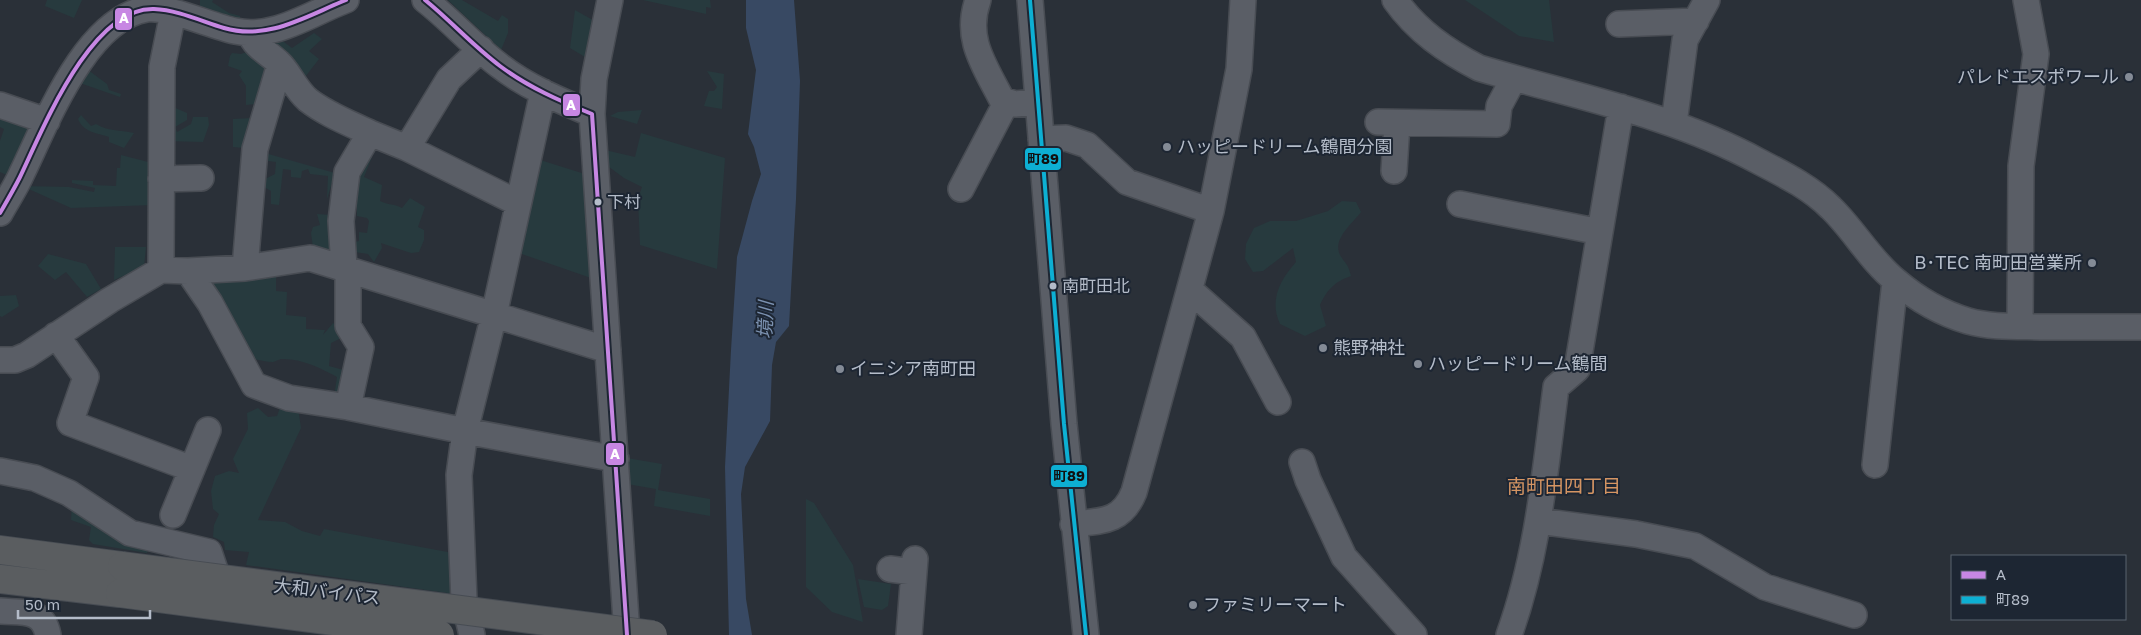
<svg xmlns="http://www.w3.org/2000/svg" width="2141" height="635" font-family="'Golos Text','Noto Sans JP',sans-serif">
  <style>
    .green { fill: #273a3e }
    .water { fill: #384963 }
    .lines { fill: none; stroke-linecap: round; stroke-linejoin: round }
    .minor-casing { stroke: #484c53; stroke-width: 28 }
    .highway-casing { stroke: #474c53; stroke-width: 30 }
    .minor { stroke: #5a5e66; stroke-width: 25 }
    .highway { stroke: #5a5d60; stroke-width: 28 }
    .highway-bridge-casing { stroke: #474c53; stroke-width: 30; stroke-linecap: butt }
    .highway-bridge { stroke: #5a5d60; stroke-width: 28 }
    .bus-1-casing { stroke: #1d2633; stroke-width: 8 }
    .bus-2-casing { stroke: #1d2633; stroke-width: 8 }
    .bus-1 { stroke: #c787e3; stroke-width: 4 }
    .bus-2 { stroke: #0dafd3; stroke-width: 4 }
    .poi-dot { fill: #848b96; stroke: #1d2633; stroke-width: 2 }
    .bus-dot { fill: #b4bcc9; stroke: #1d2633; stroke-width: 2 }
    .labels { text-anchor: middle; stroke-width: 4; stroke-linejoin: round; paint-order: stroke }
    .bus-label { font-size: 17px; fill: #b4bcc9; stroke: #1d2633; text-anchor: start }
    .poi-label { font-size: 18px; fill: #b4bcc9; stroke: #1d2633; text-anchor: start }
    .street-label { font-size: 18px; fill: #b4bcc9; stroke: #1d2633 }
    .water-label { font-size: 19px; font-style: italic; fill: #7c92b1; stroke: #1d2633 }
    .neighbourhood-label { font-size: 19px; fill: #d59563; stroke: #1d2633 }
    .line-badge { stroke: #1d2633; stroke-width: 2 }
    .badge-label { font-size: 14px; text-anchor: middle; font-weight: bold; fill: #fff }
    .pale-badge-label { font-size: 14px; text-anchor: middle; font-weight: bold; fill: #111 }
  </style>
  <rect width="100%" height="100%" fill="#2a3038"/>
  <!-- green -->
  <path class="green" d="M47 0H82L74 18 45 6Z
    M200 0H213L212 2 229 13 240 16V24L200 10Z
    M448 0H462L498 21 502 15 508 19V33L501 50Z
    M643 0H710L711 8 706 7V14Z
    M1465 0H1549L1554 42 1519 36Z
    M575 10 598 23 590 60 570 48Z
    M314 33 322 39 309 51 319 59 302 81 260 39 276 36 292 48Z
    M247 52 266 69 256 104 246 105V86L239 75 242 71 228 66 230 56 232 53 241 54Z
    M84 67 107 84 109 90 121 94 120 97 77 82Z
    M707 71 724 74 722 109 704 106 709 91H714L717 87Z
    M173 107 187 113V120L175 127 177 132 191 124 193 117H208L209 125 203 142 166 141Z
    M0 110 33 121 7 175 0 172V141L4 129 0 127Z
    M642 110 637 124 610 116 618 112Z
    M81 115 91 126 96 124C107 131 120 130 134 133L124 148 109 142V137C97 133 83 132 78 119Z
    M253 118 244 148 233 147V119Z
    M641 133 725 158 717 269 640 245 638 199 642 187 624 178 605 164V150L635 157Z
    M265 153 335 173 327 199 328 176 310 174 308 169 302 171 301 178 291 177V170L283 169 279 205 271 204V191L264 187 265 179 275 174 276 162 261 160Z
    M361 153 372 157 364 177 382 185 380 201C388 205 395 204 402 208L410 198 425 207 418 227 424 230V240L419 252 411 253 381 243 382 248 374 262 368 254 355 252V242L359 241V232L367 233 369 221 367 218 357 216V207L341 206Z
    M121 155 152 163V205L71 208 22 186 69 187 94 192 95 188 72 183V180L93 181V185L116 186 117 168H120Z
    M537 159 588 175 591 278 516 252Z
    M1342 201 1356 202 1361 212C1353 223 1332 239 1340 255 1346 265 1348 263 1351 276 1334 282 1327 290 1320 305L1326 326 1305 336 1280 324C1269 300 1280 280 1296 262L1293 248 1263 271 1253 272 1245 259 1246 244 1254 228 1270 221H1296L1328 211Z
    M317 214 331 215V259L314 255 311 233 313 227 320 225Z
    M115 247H146L144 267 114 280Z
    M48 254 86 264 101 289 87 297 66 272 55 280 38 266Z
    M276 272V291L287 292 286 315 306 317V329L325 330 323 335 333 323 338 327 341 338 331 343 329 366 347 371 340 401 334 397 337 377C321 368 300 358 281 359 278 360 276 361 273 362 266 362 258 359 250 359L190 278Z
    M16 295 19 306 2 317 0 316V296Z
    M281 405 298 408 301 428 258 520 285 522 302 531 320 536 324 529 453 553 455 594 246 565 249 552 225 550 224 542 213 537 214 525 219 514 213 509 211 491 215 476 229 471 239 473 233 459 248 429 247 413 258 408 268 417 277 416Z
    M627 458 662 464 658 490 710 499V516L654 506 656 489 627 484Z
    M806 499 814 503 853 565 863 622 832 612 806 587Z
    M72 504 149 543 147 553 93 544 89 540 91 527 71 520Z
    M858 579 891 584 888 606 882 610 864 607Z"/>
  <!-- water -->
  <path class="water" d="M746 0H794L800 81 796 199 789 326 776 342 772 365 770 421 745 467 741 494 746 599 752 635H729L725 467 731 350 737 257 752 201 761 174 754 147 748 134 756 70 746 28Z"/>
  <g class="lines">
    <defs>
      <path id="minor" d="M425 0C451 20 473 46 500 66 527 87 561 101 592 114
        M610 0 594 79 592 114 627 635
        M978 0C964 39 985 66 1002 100L1015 104 1038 102
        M1030 0 1064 424 1086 635
        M1395 0C1417 31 1446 51 1479 68 1573 96 1671 114 1758 161 1783 174 1810 187 1831 208 1854 230 1870 260 1896 281 1917 299 1941 313 1968 321 1993 328 2020 326 2047 327 2078 327 2110 327 2141 327
        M1619 24 1696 21
        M250 33C255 48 268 52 279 63 289 72 295 89 308 100 326 114 349 123 370 133
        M0 105 47 121
        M1378 122 1497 124 1499 106 1514 78
        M1674 123 1685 40 1707 0
        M1041 139 1066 138 1087 145 1127 182 1211 211
        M407 148 449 79 481 49
        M1394 171 1397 123
        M161 179 201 178
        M961 189 1006 103
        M1460 204 1600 232
        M0 213C7 200 16 187 22 173 46 124 85 19 147 9 168 6 211 26 235 31 274 40 311 13 346 0
        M245 268 255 149 280 64
        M161 270 162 67 173 13
        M188 271 210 303 254 385 289 398 348 407 465 431 616 459
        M1190 290 1243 337 1278 402
        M2020 326 2021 166 2036 54 2026 0
        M56 335 86 377 70 423 192 469
        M0 360H15L27 355 110 300 161 270 188 271 245 268 310 258 608 350
        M348 407 361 347 348 326V277L344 267 341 221 347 172 370 133 407 148 518 203
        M1302 462 1308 480 1344 557 1414 635
        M1875 465 1895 281
        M0 471 35 478 69 493 130 533 209 552 215 570 212 596
        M173 515 208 430
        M1539 521 1636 534 1695 546 1765 587 1854 615
        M1073 524C1102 521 1122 522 1134 492L1211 211 1239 69 1243 0
        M890 569 913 572
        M0 611C22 613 43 608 48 635
        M472 635 464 601 459 475 465 431 494 315 543 92
        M909 635 915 559
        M1509 635C1538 555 1545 471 1556 387L1577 369 1621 107"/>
      <path id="highway" d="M0 550 122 566
        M0 579 120 593"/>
    </defs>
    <!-- minor casing -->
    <use href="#minor" class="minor-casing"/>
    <!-- highway casing -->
    <use href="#highway" class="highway-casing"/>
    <!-- minor -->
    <use href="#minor" class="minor"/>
    <!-- highway -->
    <use href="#highway" class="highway"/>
    <defs>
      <path id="highway-bridge" d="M122 566 653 635
        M120 593 440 635"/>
    </defs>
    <!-- highway-bridge casing -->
    <use href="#highway-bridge" class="highway-bridge-casing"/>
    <!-- highway-bridge -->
    <use href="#highway-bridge" class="highway-bridge"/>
    <defs>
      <path id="bus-1" d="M425 0C451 21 473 46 500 66 528 87 560 101 592 114L627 635
        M0 213C7 201 14 189 20 177 43 129 91 7 154 9 178 10 201 21 224 28 268 41 306 16 346 0"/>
      <path id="bus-2" d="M1030 0 1064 424 1086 635"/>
    </defs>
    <!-- bus-1 casing -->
    <use href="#bus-1" class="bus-1-casing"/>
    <!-- bus-2 casing -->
    <use href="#bus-2" class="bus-2-casing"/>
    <!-- bus-1 -->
    <use href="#bus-1" class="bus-1"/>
    <!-- bus-2 -->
    <use href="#bus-2" class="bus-2"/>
  </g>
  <!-- markers -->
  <g class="poi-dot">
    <circle cx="2129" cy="77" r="5"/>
    <circle cx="1167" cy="147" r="5"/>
    <circle cx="2092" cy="263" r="5"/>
    <circle cx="1323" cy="348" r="5"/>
    <circle cx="1418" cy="364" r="5"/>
    <circle cx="840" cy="369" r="5"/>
    <circle cx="1193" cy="605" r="5"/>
  </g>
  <g class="bus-dot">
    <circle cx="598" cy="202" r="4.5"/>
    <circle cx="1053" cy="286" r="4.5"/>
  </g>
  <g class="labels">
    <!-- bus labels -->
    <g class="bus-label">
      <text x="607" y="208">下村</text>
      <text x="1062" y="292">南町田北</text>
    </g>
    <!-- poi labels -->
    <g class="poi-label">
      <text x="2119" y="83" text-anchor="end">パレドエスポワール</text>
      <text x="1177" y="153">ハッピードリーム鶴間分園</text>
      <text x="2082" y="269" text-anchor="end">B･TEC 南町田営業所</text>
      <text x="1333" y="354">熊野神社</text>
      <text x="1428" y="370">ハッピードリーム鶴間</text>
      <text x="850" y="375">イニシア南町田</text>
      <text x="1203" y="611">ファミリーマート</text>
    </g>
    <!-- street labels -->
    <g class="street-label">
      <text transform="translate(327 592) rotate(7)" y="6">大和バイパス</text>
    </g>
    <!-- water labels -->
    <g class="water-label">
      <text transform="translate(765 320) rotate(-88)" y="7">境川</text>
    </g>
    <!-- neighbourhood labels -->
    <g class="neighbourhood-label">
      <text x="1564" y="493">南町田四丁目</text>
    </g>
  </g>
  <g class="line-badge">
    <rect x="114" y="7" width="19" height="24" rx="5" fill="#c787e3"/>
    <rect x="562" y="93" width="19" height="24" rx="5" fill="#c787e3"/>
    <rect x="1024" y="147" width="38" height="24" rx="5" fill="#0dafd3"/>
    <rect x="605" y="442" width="20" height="24" rx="5" fill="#c787e3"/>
    <rect x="1050" y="464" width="38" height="24" rx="5" fill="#0dafd3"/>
  </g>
  <g class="badge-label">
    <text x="124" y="23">A</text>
    <text x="571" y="110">A</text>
    <text x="615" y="459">A</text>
  </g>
  <g class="pale-badge-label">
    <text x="1043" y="164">町89</text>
    <text x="1069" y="481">町89</text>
  </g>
  <!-- legend -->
  <rect x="1951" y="555" width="175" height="65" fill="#1d2633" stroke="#59626f"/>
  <rect x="1961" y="571" width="25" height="8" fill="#c787e3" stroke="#59626f"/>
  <text x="1996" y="580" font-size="15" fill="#b4bcc9">A</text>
  <rect x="1961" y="596" width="25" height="8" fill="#0dafd3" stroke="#59626f"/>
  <text x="1996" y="605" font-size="15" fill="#b4bcc9">町89</text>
  <!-- scale -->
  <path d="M18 610v8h132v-8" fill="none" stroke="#b4bcc9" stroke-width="2.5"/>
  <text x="25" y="610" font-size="15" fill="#b4bcc9" stroke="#1d2633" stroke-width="4" paint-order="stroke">50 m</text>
</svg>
